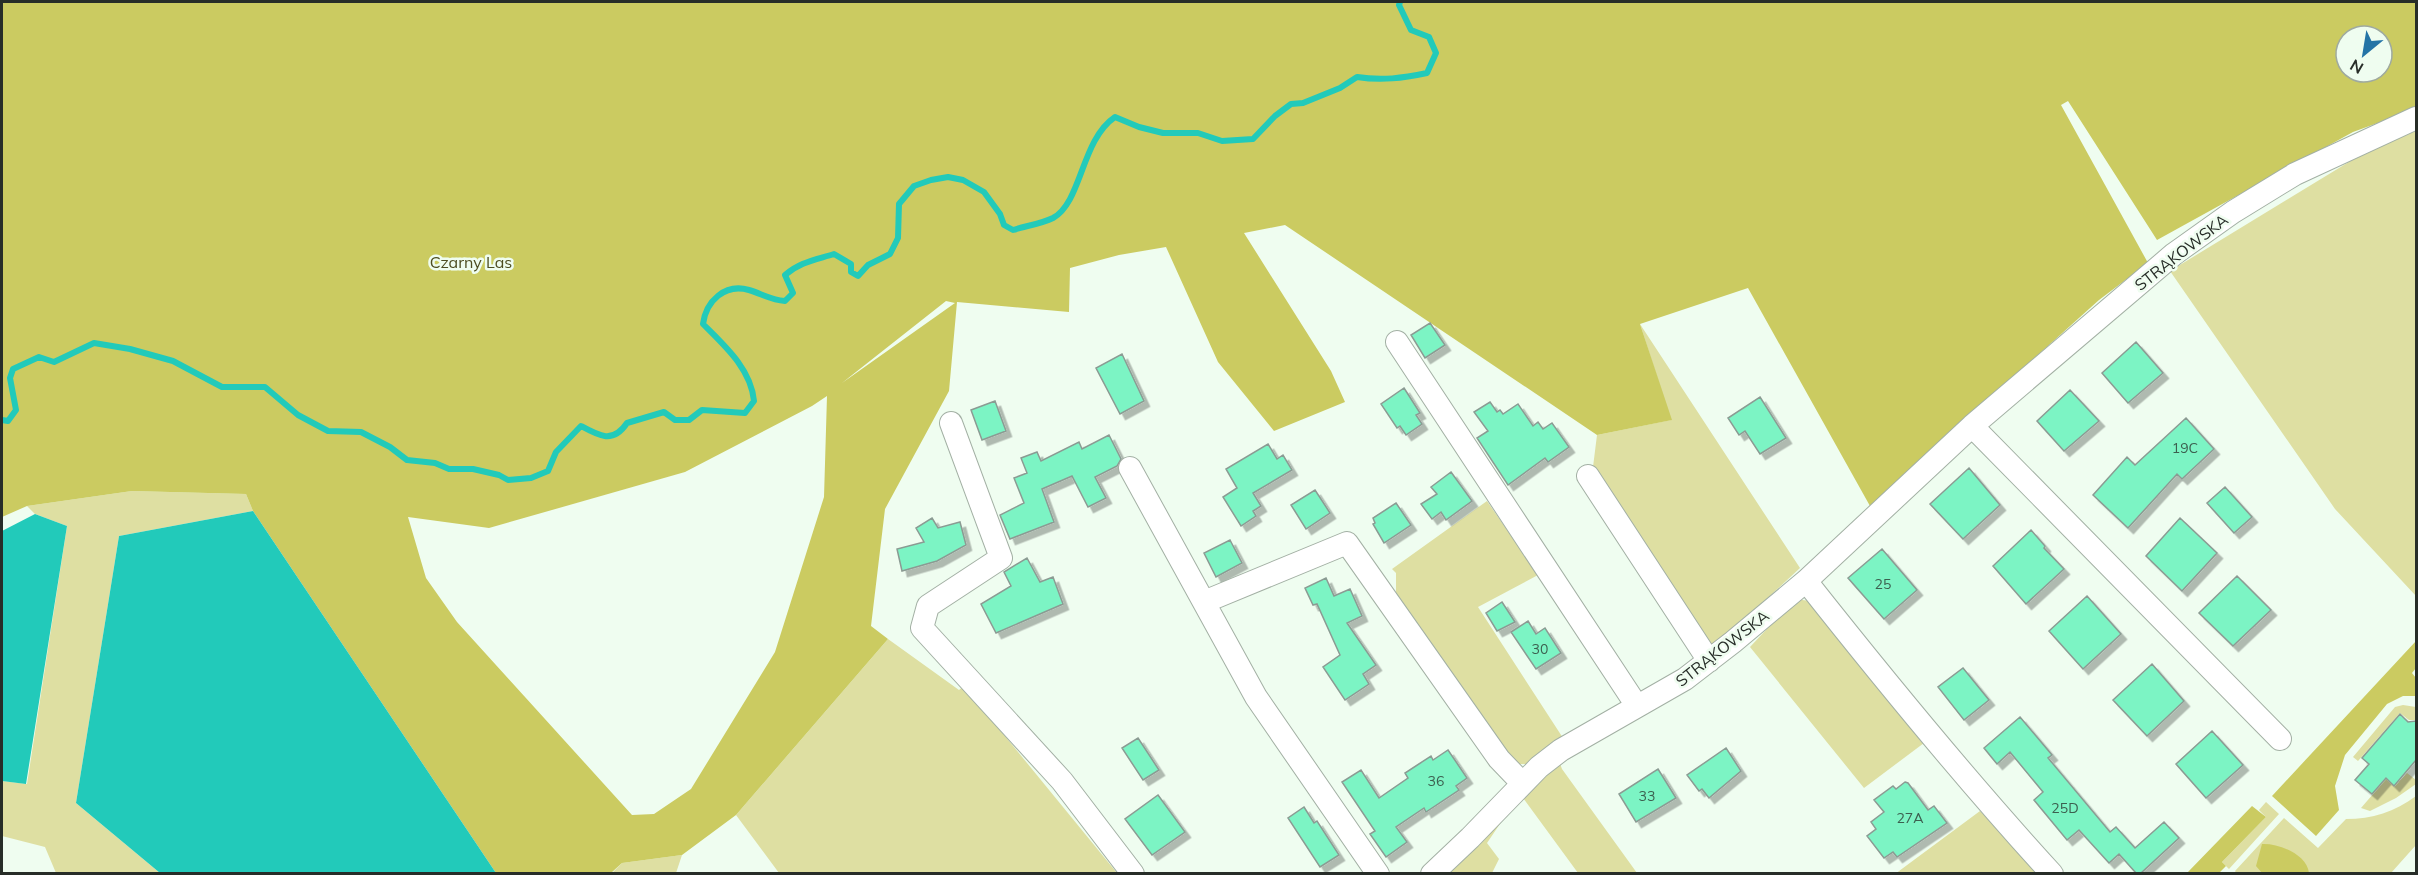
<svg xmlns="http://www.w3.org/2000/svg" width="2418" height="875" font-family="Mulish,sans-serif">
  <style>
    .green { fill: #dedfa2 }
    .forest { fill: #cbcb61; fill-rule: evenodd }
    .water { fill: #22caba }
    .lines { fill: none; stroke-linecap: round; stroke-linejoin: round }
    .stream { stroke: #22caba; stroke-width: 6 }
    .building { fill: #7cf4c4; stroke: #8b9b93; stroke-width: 1.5; filter: url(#shadow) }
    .street-casing { stroke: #a3b0a4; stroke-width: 24 }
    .street { stroke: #fff; stroke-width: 22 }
    .labels { text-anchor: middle; stroke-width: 5; stroke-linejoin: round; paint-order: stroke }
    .number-label { font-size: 14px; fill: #3c5f4f }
    .street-label { font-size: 16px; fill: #272d28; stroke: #effdf0 }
    .park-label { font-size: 16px; fill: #4d4d21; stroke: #effdf0 }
  </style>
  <defs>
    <filter id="shadow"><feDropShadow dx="5.5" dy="5.5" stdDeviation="0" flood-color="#0004"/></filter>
  </defs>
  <rect width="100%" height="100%" fill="#effdf0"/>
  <!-- green -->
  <path class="green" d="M2416 131V596L2335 509 2170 271 2362 154Z
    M1640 324 1800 568 1715 647 1706 645 1593 467 1597 435 1671 420Z
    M132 491 246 494 253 511 119 536 76 803 160 873H56L45 847 2 836V781L27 784 67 526 35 514 27 506Z
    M1487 501 1538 575 1478 607 1563 738 1528 764H1515L1400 606 1396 592V573L1392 569Z
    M1795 599 1810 601 1924 743 1864 788 1750 647Z
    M888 639 959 690 964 686 1117 873H779L736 815Z
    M2403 705 2416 707V720H2409L2400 713 2358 761 2353 757 2395 707Z
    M1559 761 1562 769 1637 873H1578L1523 798Z
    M2407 773 2416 780V784L2396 798 2370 811 2361 808 2386 779 2395 786Z
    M2416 796V845L2391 873 2237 874 2235 871 2284 818 2318 848 2346 819C2372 819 2395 812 2416 796Z
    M2266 802 2279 814 2229 869 2222 862 2266 817 2259 810Z
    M1510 809 1487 843 1499 859 1492 873 1446 874Z
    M1980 811 2042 873 1895 874Z
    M682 855 676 873 611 874 622 863Z"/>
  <!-- forest -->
  <path class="forest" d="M2 2H2416V109L2353 132 2157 240 2068 101 2061 105 2148 263 2099 300 1870 506 1748 288 1640 324 1672 420 1597 435 1285 225 1244 233 1331 371 1345 402 1274 431 1218 362 1166 247 1119 255 1070 268 1069 312 957 302 949 391 885 509 871 626 888 639 736 815 682 855 622 863 611 873H496L253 511 246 494 132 491 27 506 2 517ZM2346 36H2382V72H2346ZM946 301 955 303 842 383ZM827 396 824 497 775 652 691 789 654 814 632 815 457 622 426 578 408 517 489 528 685 472 812 406Z
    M2416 641V668L2412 673 2416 678V696H2403L2387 704 2345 755 2335 786 2339 810 2316 836 2272 796Z
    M2252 806 2266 817 2222 862 2226 866 2219 873H2187Z
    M2262 844C2278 843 2307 854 2309 873H2262L2256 866Z"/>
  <!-- water -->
  <path class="water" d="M253 511 496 873H160L76 803 119 536Z
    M35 514 67 526 26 784 2 781V531Z"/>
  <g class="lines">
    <!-- stream -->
    <path class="stream" d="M2 420 8 421 16 410 10 378 13 369 39 357 54 362 94 343 130 349 173 361 222 387H265L298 415 328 431 361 432 390 447 407 460 435 463 449 469H473L499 475 508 480 531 478 548 471 556 452 581 426C599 436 613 444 627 423L664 412 675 420H689L702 410 745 413 754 401C751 369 725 346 703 324 706 301 725 283 749 290 762 294 771 300 785 301L793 293 785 275C800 262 815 260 834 254L851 264V272L858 276 868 265 890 254 898 238 899 204 914 186 931 180 948 177 963 180 984 192 1000 214 1004 225 1013 230C1025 226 1041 224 1053 218 1082 202 1081 140 1115 117L1139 127 1163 133H1198L1222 141 1253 139 1275 116 1291 104 1303 103 1340 88 1357 77C1382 81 1403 78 1427 73L1436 53 1429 37 1411 30 1399 5 1400 2"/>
  </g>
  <!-- building -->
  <path class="building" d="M1430 323 1445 345 1425 358 1411 335Z
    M2136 342 2163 373 2128 403 2102 373Z
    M1122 354 1144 401 1120 414 1096 368Z
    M1404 388 1420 413 1416 415 1422 424 1406 435 1400 426 1397 428 1381 404Z
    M2070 390 2099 421 2064 451 2037 421Z
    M1760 397 1786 438 1760 454 1745 431 1739 435 1728 418Z
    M995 401 1006 431 982 440 971 410Z
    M1490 402 1497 412 1500 410 1503 414 1518 404 1533 426 1538 422 1543 429 1552 423 1569 447 1548 462 1545 458 1508 485 1477 438 1488 431 1474 412Z
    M2186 418 2214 449 2182 479 2177 474 2128 528 2093 495 2127 457 2135 465Z
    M1109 435 1121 459 1117 466 1095 477 1106 498 1088 507 1072 476 1042 489 1054 522 1010 539 1000 515 1024 503 1014 478 1027 473 1021 458 1037 452 1041 461 1079 442 1082 449Z
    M1268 444 1277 459 1283 455 1292 470 1253 493 1261 506 1253 511 1256 516 1241 526 1223 497 1237 488 1226 469Z
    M1969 468 2000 505 1963 539 1930 504Z
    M1451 472 1472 501 1446 520 1441 512 1432 519 1421 504 1437 494 1431 487Z
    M2225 487 2252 517 2234 533 2207 503Z
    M1315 490 1330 513 1306 529 1291 505Z
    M1396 503 1411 525 1384 543 1373 524 1375 523 1373 518Z
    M932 518 938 528 960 522 966 545 937 561 902 571 897 549 924 542 916 528Z
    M2180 518 2217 553 2182 591 2146 556Z
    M2031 530 2045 546 2044 548 2064 569 2026 604 1993 566Z
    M1230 540 1242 563 1216 577 1204 553Z
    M1882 549 1917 590 1884 619 1848 578Z
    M1027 558 1040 582 1053 577 1063 604 996 633 981 604 1011 586 1004 572Z
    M2237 576 2271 610 2233 646 2199 613Z
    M1326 578 1334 596 1350 589 1362 616 1347 623 1376 665 1363 674 1369 684 1345 700 1323 667 1340 655 1317 604 1313 605 1305 588Z
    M2087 596 2121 634 2083 669 2049 631Z
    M1502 602 1515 622 1497 631 1486 613Z
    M1528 621 1536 634 1545 628 1561 653 1536 669 1511 632Z
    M2152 664 2184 701 2147 736 2113 700Z
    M1963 668 1989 700 1964 720 1938 687Z
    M2400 714 2408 722 2416 721V760L2394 786 2386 778 2372 794 2355 780 2369 764 2362 758Z
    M2020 717 2052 755 2048 758 2110 832 2116 827 2135 848 2164 822 2179 838 2141 873H2136L2119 854 2109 863 2079 830 2067 840 2034 800 2043 792 2010 752 1997 764 1984 748Z
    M2212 731 2243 765 2206 798 2176 764Z
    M1138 738 1159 770 1143 780 1122 748Z
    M1726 748 1741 771 1709 798 1702 789 1699 791 1687 775Z
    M1448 750 1467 778 1456 786 1459 790 1426 812 1424 808 1396 827 1407 842 1386 857 1370 834 1375 831 1342 782 1361 770 1379 798 1408 778 1405 773 1431 756 1433 760Z
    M1658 769 1676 798 1636 822 1619 794Z
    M1905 782 1908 783 1928 810 1934 806 1947 823 1897 857 1893 852 1884 858 1867 836 1876 829 1871 822 1884 812 1874 800 1893 786 1896 789Z
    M1158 795 1185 832 1152 855 1125 819Z
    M1304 807 1314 823 1317 821 1339 855 1320 867 1288 818Z"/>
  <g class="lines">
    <defs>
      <path id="street" d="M1397 342 1637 706
        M951 423 1001 558 928 606 922 628 1062 781 1133 874
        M1972 426 2280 739
        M1130 468 1256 697 1378 874
        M1588 476 1709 661
        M1806 581C1885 681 1966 780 2052 874
        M1204 602 1347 543 1499 759 1522 783
        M1432 874 1470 838 1539 767 1561 750 1685 679 1733 642 1806 581 1972 426 2174 254 2233 212 2295 174 2416 118"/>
    </defs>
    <!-- street casing -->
    <use href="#street" class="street-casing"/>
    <!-- street -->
    <use href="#street" class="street"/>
  </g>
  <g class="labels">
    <!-- number labels -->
    <g class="number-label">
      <text x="2185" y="453">19C</text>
      <text x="1883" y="589">25</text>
      <text x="1540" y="654">30</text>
      <text x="1436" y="786">36</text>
      <text x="1647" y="801">33</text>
      <text x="2065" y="813">25D</text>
      <text x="1910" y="823">27A</text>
    </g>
    <!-- street labels -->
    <g class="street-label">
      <text transform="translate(2181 252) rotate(-38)" y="6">STRĄKOWSKA</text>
      <text transform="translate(1722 648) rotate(-38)" y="6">STRĄKOWSKA</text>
    </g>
    <!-- park labels -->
    <g class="park-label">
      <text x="471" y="268">Czarny Las</text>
    </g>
  </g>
  <!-- border -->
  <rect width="2418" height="875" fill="none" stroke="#272d28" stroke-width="6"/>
  <!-- north arrow -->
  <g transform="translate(2364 54) rotate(210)"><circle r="28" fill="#effdf0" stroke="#9faaa0" stroke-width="1.5"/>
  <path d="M0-4.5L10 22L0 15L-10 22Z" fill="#2474a6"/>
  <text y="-9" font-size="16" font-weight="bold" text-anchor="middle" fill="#272d28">N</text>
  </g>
</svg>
